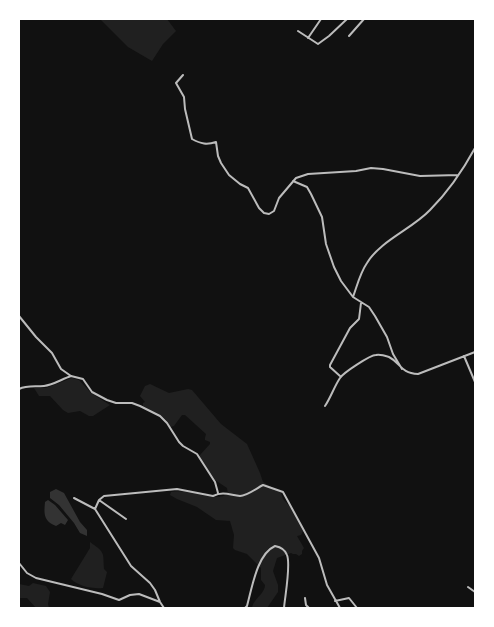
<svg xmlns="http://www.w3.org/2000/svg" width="494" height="627" viewBox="0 0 494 627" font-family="Raleway,sans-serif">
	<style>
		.green { fill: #202020 }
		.water { fill: #333 }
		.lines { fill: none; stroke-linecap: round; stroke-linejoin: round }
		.minor { stroke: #bcbcbc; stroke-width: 2 }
	</style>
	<rect width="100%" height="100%" fill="#111"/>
	<!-- green -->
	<path class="green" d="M 100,19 L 167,19 L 176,31 L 163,44 L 152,61 L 128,47 Z
		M 72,378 L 79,380 L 91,393 L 110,405 L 93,416 L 89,416 L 80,411 L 68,413 L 63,410 L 50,396 L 39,396 L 34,388 L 46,388 Z
		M 150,384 L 169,393 L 188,389 L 192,390 L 221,424 L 247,444 L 260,473 L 263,482 L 281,493 L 283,499 L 292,509 L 303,531 L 301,535 L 297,536 L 304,548 L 302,551 L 302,554 L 299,556 L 296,554 L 293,554 L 291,553 L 277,558 L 273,571 L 278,585 L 278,592 L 267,608 L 252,608 C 253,599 265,594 265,585 L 261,580 L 261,568 L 247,554 L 235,550 L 233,548 L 234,535 L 230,521 L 216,520 L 197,507 L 177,499 L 170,495 L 171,492 C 189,488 213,503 228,494 L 227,488 L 215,480 L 200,458 L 200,455 L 210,444 L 210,442 L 205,440 L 205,438 L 206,434 L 185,415 L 182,415 L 174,426 L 170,427 L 166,420 L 160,415 L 143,406 L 143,403 L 145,402 L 140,396 L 145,386 Z
		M 90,542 C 105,553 103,551 104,569 L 107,572 L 103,588 C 92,589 78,586 71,579 L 90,548 Z
		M 33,583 L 46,586 L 50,592 L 48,604 L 49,608 L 36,608 L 27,598 L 20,598 L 19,600 L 19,584 L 29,586 Z"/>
	<!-- water -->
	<path class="water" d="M 56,489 L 64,493 L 80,522 L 87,530 L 87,536 L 80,533 L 74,523 L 59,505 L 50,498 L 50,492 Z
		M 48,500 L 55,505 L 68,520 L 65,525 L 61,523 L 56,526 C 43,521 44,513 45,502 Z"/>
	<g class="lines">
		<!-- minor -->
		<path class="minor" d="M 298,31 L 318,44 L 329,36 L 347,19
			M 349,36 L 364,19
			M 308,38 L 321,19
			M 183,75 L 176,83 L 184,97 L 185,109 L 192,139 C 201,144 207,145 216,142 L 218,156 L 221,163 L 229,175 L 240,184 L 248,188 L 259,208 L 264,213 L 269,214 L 274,211 L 279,198 L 296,178 L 308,174 L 356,171 L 371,168 L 383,169 L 420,176 L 458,175
			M 293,181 L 307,187 L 311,194 L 322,217 L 326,244 L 334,267 L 341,281 L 353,297 L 369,307 L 375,316 L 387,337 L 393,354 L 402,369
			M 353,297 C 357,286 360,273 367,263 C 380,241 412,229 430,210 C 448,192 463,170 475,148
			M 19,316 L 36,337 L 52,353 L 61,369 L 71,376 L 83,379 L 92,392 L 107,400 L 116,403 L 132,403 L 140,406 L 160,416 L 167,423 L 179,442 L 183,446 L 197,454 L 215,482 L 218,493
			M 464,356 L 475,382
			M 340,376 L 330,367 L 330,365 L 350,328 L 359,319 L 361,303
			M 19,389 C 27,385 35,387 44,386 C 53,385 62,379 71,376
			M 325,406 C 331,397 334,387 340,378 C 343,373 370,355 376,355 C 379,354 386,356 389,357 C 401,363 400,373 418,374 L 475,352
			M 74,498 L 95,509 L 131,566 L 150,583 L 155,590 L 160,602 L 164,608
			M 99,500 L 126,519
			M 95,509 L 99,500 L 104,496 L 177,489 L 213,496 C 223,491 230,495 240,496 C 247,496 257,488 263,485 L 283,492 L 319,558 L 327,585 L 340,608
			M 19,563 L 27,573 L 36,578 L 102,594 L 119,600 L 130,595 L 139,594 L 160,602
			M 468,587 L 475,592
			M 305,598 L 306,605 L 309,608
			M 335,601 L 349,598 L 357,608
			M 245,608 L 247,606 C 252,588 257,554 275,546 C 280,547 285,549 287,555 C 291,565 285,596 284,608"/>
	</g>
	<!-- border -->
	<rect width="494" height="627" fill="none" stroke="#ffffff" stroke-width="40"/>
</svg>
